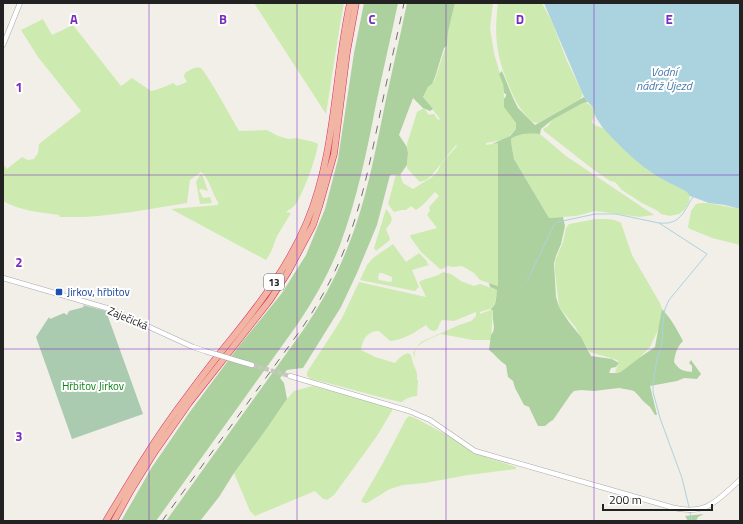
<svg xmlns="http://www.w3.org/2000/svg" width="743" height="524" viewBox="0 0 743 524" font-family="'Titillium Web',sans-serif">
	<style>
		.grass { fill: #cdebb0; fill-rule: evenodd }
		.forest { fill: #add19e }
		.cemetery { fill: #aacbaf }
		.water { fill: #aad3df }
		.lines { fill: none; stroke-linecap: round; stroke-linejoin: round }
		.stream { stroke: #aad3df; stroke-width: 1 }
		.tertiary-tunnel { stroke: #c8c6c1; stroke-width: 4.5; stroke-dasharray: 4.5 2; stroke-linecap: butt }
		.tertiary-casing { stroke: #a9a9a9; stroke-width: 5.5 }
		.trunk-casing { stroke: #dc2a67; stroke-width: 7 }
		.tertiary { stroke: #fff; stroke-width: 4.5 }
		.trunk { stroke: #f2b4a3; stroke-width: 6 }
		.rail { stroke: #707070; stroke-width: 1; stroke-dasharray: 8 8; stroke-linecap: butt }
		.tertiary-bridge-casing { stroke: #a9a9a9; stroke-width: 5.5; stroke-linecap: butt }
		.tertiary-bridge { stroke: #fff; stroke-width: 4.5 }
		.grid { fill: none; stroke: #7b2cbf; stroke-width: 1; stroke-opacity: 0.55 }
		.transit-dot { fill: #1a4fb4; stroke: #fff; stroke-width: 1.5 }
		.labels { text-anchor: middle; stroke-width: 4; stroke-linejoin: round; paint-order: stroke }
		.shield { fill: #fff; stroke: #646464; stroke-width: 1 }
		.shield-label { font-size: 10px; font-weight: bold; fill: #222 }
		.transit-label { font-size: 11px; fill: #164399; stroke: #fff; text-anchor: start }
		.street-label { font-size: 11px; fill: #222; stroke: #fff }
		.park-label { font-size: 11px; fill: #0c8416; stroke: #fff }
		.water-label { font-size: 12px; font-style: italic; fill: #4a7aab; stroke: #fff }
		.grid-label { font-size: 13px; text-anchor: middle; font-weight: bold; fill: #7b2cbf; stroke: #fff; stroke-width: 4; stroke-linejoin: round; paint-order: stroke }
	</style>
	<rect width="100%" height="100%" fill="#f2efe9"/>
	<!-- grass -->
	<path class="grass" d="M 254,3 L 344,3 L 339,31 L 326,114 Z
		M 455,3 L 493,3 L 490,28 L 494,53 L 503,84 L 504,96 L 504,106 L 515,121 L 517,126 L 516,129 L 507,138 L 503,140 L 486,143 L 486,145 L 498,143 L 498,286 L 480,280 L 474,273 L 462,266 L 453,267 L 448,266 L 442,269 L 440,269 L 421,252 L 411,238 L 410,236 L 411,235 L 437,228 L 427,215 L 430,211 L 429,207 L 439,196 L 435,192 C 429,198 424,205 416,210 L 411,206 L 406,210 L 401,210 L 394,212 L 388,204 L 396,174 L 400,174 L 403,183 L 413,189 L 432,177 L 438,171 L 441,164 L 457,146 L 456,145 L 432,175 L 426,180 L 420,182 L 417,179 L 407,168 L 408,153 L 407,144 L 417,112 L 424,108 L 429,115 L 432,114 L 434,114 L 438,120 L 440,119 L 423,97 L 428,87 L 432,84 L 435,79 L 445,49 L 447,46 L 448,32 Z
		M 498,3 L 542,3 L 552,22 L 567,61 L 582,92 L 582,96 L 580,99 L 538,123 C 531,123 528,117 524,113 C 517,105 513,95 509,86 C 496,56 494,35 498,3 Z
		M 43,19 L 52,35 L 73,25 L 121,86 L 132,78 L 151,91 C 158,90 166,86 173,83 L 177,86 L 187,82 L 184,77 L 185,73 C 190,70 196,65 202,69 C 216,89 227,110 239,131 L 267,130 L 278,136 L 288,139 L 296,138 L 314,142 L 318,144 C 316,159 304,191 296,204 C 293,207 289,210 286,212 L 291,213 L 277,236 L 271,252 L 266,260 L 171,209 L 218,205 L 218,202 C 213,195 208,176 201,172 L 190,180 L 187,203 L 132,212 L 98,216 L 84,217 L 60,217 L 59,215 C 40,212 20,211 3,201 L 3,164 L 7,169 L 22,157 L 28,160 L 34,159 L 38,153 L 39,144 L 81,111 L 38,57 L 21,30 Z
		M 583,103 L 587,103 L 593,107 L 595,113 L 592,122 L 594,125 L 605,129 L 631,156 L 653,173 L 689,193 L 690,196 L 689,202 L 685,209 L 679,214 L 670,216 L 661,214 L 658,211 L 642,203 L 622,190 L 615,182 L 610,181 L 594,170 L 544,131 L 543,129 L 548,126 L 552,120 Z
		M 527,133 L 540,134 L 566,156 L 654,215 L 639,217 L 595,211 L 576,216 L 549,218 L 514,159 L 512,148 L 511,139 L 517,136 Z
		M 202,174 L 208,191 L 201,189 L 199,190 L 203,198 L 210,197 L 212,203 L 200,204 L 196,182 L 200,175 Z
		M 702,203 L 708,203 L 740,209 L 740,245 L 712,238 L 690,229 L 688,227 L 691,211 L 696,204 Z
		M 386,209 L 387,210 C 394,219 393,221 386,229 L 390,239 L 389,241 L 376,251 L 374,248 Z
		M 596,219 C 604,219 615,218 621,223 L 632,255 L 660,303 L 662,309 L 659,328 L 650,347 L 639,358 L 622,371 L 618,373 L 615,372 L 619,363 L 617,360 L 590,352 L 581,338 L 576,328 L 559,307 L 555,271 L 555,261 L 563,242 L 566,228 L 569,224 Z
		M 393,244 L 406,262 L 419,253 L 427,261 L 427,263 L 429,265 L 412,270 L 419,287 L 415,291 L 360,280 L 367,265 L 373,258 ZM 379,273 L 382,273 L 392,277 L 392,281 L 390,282 L 379,280 L 378,278 Z
		M 443,272 L 451,274 L 461,281 L 474,286 L 480,284 L 497,290 L 496,299 L 493,308 L 480,312 L 480,314 L 493,309 L 491,340 L 473,340 L 441,334 C 434,337 417,343 415,351 C 414,352 415,356 415,358 L 413,353 L 416,348 L 421,342 L 459,325 L 471,321 L 476,316 L 476,312 L 454,321 L 442,320 L 440,323 L 437,330 L 434,331 L 430,330 L 426,325 C 415,332 404,340 390,341 L 379,331 C 368,330 362,340 361,350 L 375,357 L 395,363 C 399,358 402,355 408,353 L 411,355 L 413,363 L 417,373 L 417,379 L 418,381 L 417,396 L 411,397 L 406,399 L 402,402 L 400,402 C 370,395 341,386 311,379 L 307,376 L 307,372 L 332,334 L 342,318 L 359,282 L 426,297 L 419,282 C 426,277 436,278 443,272 Z
		M 312,386 L 335,392 L 393,409 L 377,436 L 334,495 L 327,500 L 323,499 L 315,491 L 255,516 L 250,511 L 234,473 L 265,431 L 287,399 L 294,391 Z
		M 409,416 L 415,418 L 432,427 L 452,438 L 468,449 L 488,458 L 516,467 L 516,469 L 468,475 L 425,483 L 403,485 L 390,489 L 367,503 L 364,503 L 361,501 L 383,463 L 406,419 Z"/>
	<!-- forest -->
	<path class="forest" d="M 364,3 L 398,3 C 391,37 383,70 376,104 C 367,151 357,199 340,245 C 329,273 314,300 297,325 L 156,521 L 121,521 L 152,467 L 189,413 L 239,346 L 282,293 L 306,255 L 325,209 L 338,159 L 354,53 Z
		M 407,3 L 455,3 L 448,32 L 447,46 L 444,48 L 435,77 L 432,84 L 428,87 L 423,97 L 433,109 L 430,111 L 423,108 L 413,98 L 399,135 L 407,147 L 408,153 L 407,165 L 400,175 L 399,174 L 390,175 L 377,225 L 357,273 L 341,307 L 303,368 L 287,370 L 280,378 L 284,383 L 287,399 L 265,431 L 234,473 L 219,497 L 200,521 L 166,521 L 304,329 C 321,304 336,277 347,249 C 366,203 375,153 385,104 C 392,71 400,37 407,3 Z
		M 502,71 L 513,98 L 518,108 L 535,125 L 584,97 L 588,102 L 583,103 L 552,120 L 541,129 L 540,134 C 530,133 520,133 511,139 L 512,148 L 514,159 L 549,218 L 563,217 L 565,226 L 561,244 L 556,256 L 554,263 L 556,297 L 559,307 L 569,322 L 581,337 L 591,356 L 612,359 L 619,363 L 616,367 L 611,368 L 609,373 L 618,373 L 622,371 L 639,358 L 655,347 L 662,309 C 672,320 676,328 683,341 C 677,347 675,354 674,362 C 679,370 683,371 692,372 L 692,366 L 689,363 L 691,360 L 701,374 L 697,379 L 684,378 L 677,381 L 650,386 L 657,415 L 655,415 L 650,407 L 643,401 L 638,395 L 634,391 L 630,390 L 619,388 L 594,391 L 581,390 L 574,391 L 571,394 L 553,420 L 551,421 L 545,426 L 538,426 L 529,407 L 524,405 L 515,388 L 513,381 L 508,377 L 506,365 C 499,361 495,354 489,350 L 491,335 L 493,332 L 494,328 L 493,319 L 493,310 L 491,310 L 491,309 C 497,305 496,296 497,290 L 490,287 L 489,283 L 498,286 L 498,143 L 492,144 L 510,136 L 516,129 L 516,123 L 504,107 L 504,99 L 506,96 L 506,94 L 504,93 L 503,84 L 499,74 Z
		M 704,514 L 698,517 L 696,521 L 688,521 L 685,516 Z"/>
	<!-- cemetery -->
	<path class="cemetery" d="M 83,305 L 106,311 L 143,414 L 72,439 L 36,337 L 49,317 L 50,319 L 64,313 L 67,315 L 69,311 L 84,307 Z"/>
	<!-- water -->
	<path class="water" d="M 544,3 L 740,3 L 740,209 L 725,205 L 709,203 L 690,196 L 687,192 C 675,185 662,180 651,172 C 633,160 618,144 603,128 C 601,125 596,118 595,115 C 594,111 594,109 592,106 C 589,103 587,101 584,97 Z"/>
	<g class="lines">
		<!-- stream -->
		<path class="stream" d="M 527,281 L 554,225 L 558,222 L 595,214 L 616,214 L 659,223
			M 689,507 L 682,478 L 660,418 L 653,392 L 653,383 L 657,359 L 660,351 L 662,342 L 663,321 L 665,309 L 669,300 L 707,254 L 659,223 C 681,225 683,212 693,197
			M 690,512 L 692,521"/>
		<!-- tertiary-tunnel -->
		<path class="tertiary-tunnel" d="M 252,365 L 290,376"/>
		<!-- tertiary casing -->
		<g class="tertiary-casing">
			<path id="tertiary" d="M 3,45 L 20,3
				M 3,278 L 110,309 L 193,347 L 205,351
				M 235,360 L 252,365
				M 290,376 L 409,411 L 430,420 L 475,451 L 674,508 C 708,515 716,501 740,480"/>
		</g>
		<!-- trunk casing -->
		<g class="trunk-casing">
			<path id="trunk" d="M 106,521 C 131,479 156,437 185,399 C 202,376 219,354 237,332 C 264,298 290,263 307,222 C 336,153 334,76 350,3
				M 114,521 L 130,492 L 154,453 L 189,403 L 270,300 L 288,272 L 313,225 L 319,207 L 334,154 L 347,52 L 356,3"/>
		</g>
		<!-- tertiary -->
		<use href="#tertiary" class="tertiary"/>
		<!-- trunk -->
		<use href="#trunk" class="trunk"/>
		<!-- rail -->
		<path class="rail" d="M 162,521 L 302,328 C 319,303 334,276 345,248 C 363,201 372,152 382,104 C 389,70 397,37 404,3"/>
		<!-- tertiary-bridge casing -->
		<g class="tertiary-bridge-casing">
			<path id="tertiary-bridge" d="M 205,351 L 235,360"/>
		</g>
		<!-- tertiary-bridge -->
		<use href="#tertiary-bridge" class="tertiary-bridge"/>
	</g>
	<!-- grid -->
	<path class="grid" d="M 149,3 L 149,521M 297,3 L 297,521M 446,3 L 446,521M 594,3 L 594,521M 3,175 L 740,175M 3,349 L 740,349"/>
	<!-- markers -->
	<rect class="transit-dot" x="55" y="288" width="8" height="8" rx="2"/>
	<g class="labels">
		<!-- shield labels -->
		<rect class="shield" x="264" y="274" width="20" height="16" rx="3"/>
		<g class="shield-label">
			<text x="274" y="286">13</text>
		</g>
		<!-- transit labels -->
		<g class="transit-label">
			<text x="67" y="296">Jirkov, hřbitov</text>
		</g>
		<!-- street labels -->
		<g class="street-label">
			<text transform="translate(128 318) rotate(23)" y="4">Zaječická</text>
		</g>
		<!-- park labels -->
		<g class="park-label">
			<text x="93" y="390">Hřbitov Jirkov</text>
		</g>
		<!-- water labels -->
		<g class="water-label">
			<text x="664" y="76">Vodní<tspan x="664" dy="14">nádrž Újezd</tspan></text>
		</g>
	</g>
	<g class="grid-label">
		<text x="74" y="24">A</text>
		<text x="223" y="24">B</text>
		<text x="372" y="24">C</text>
		<text x="520" y="24">D</text>
		<text x="669" y="24">E</text>
		<text x="19" y="92">1</text>
		<text x="19" y="267">2</text>
		<text x="19" y="441">3</text>
	</g>
	<!-- border -->
	<rect width="743" height="524" fill="none" stroke="#222222" stroke-width="8"/>
	<!-- scale -->
	<path d="M603 504v6h109v-6" fill="none" stroke="#222222" stroke-width="2"/>
	<text x="609" y="504" font-size="12" fill="#222222" stroke="#ffffff" stroke-width="3" paint-order="stroke">200 m</text>
</svg>
